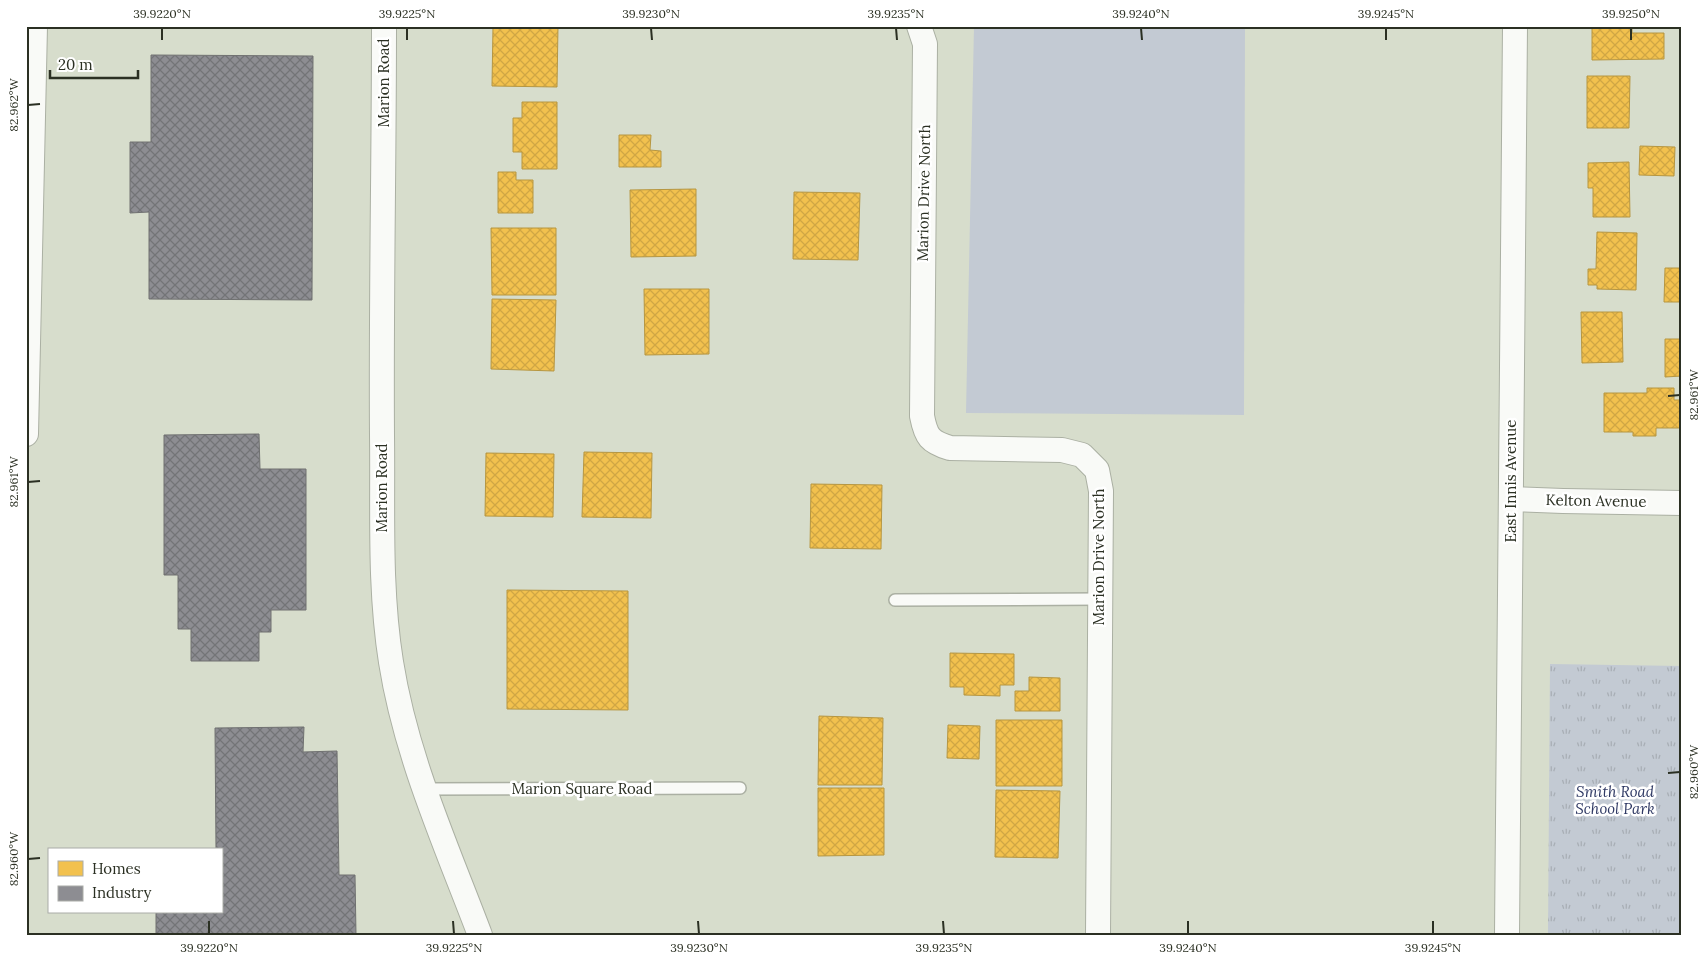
<svg xmlns="http://www.w3.org/2000/svg" width="1708" height="961" viewBox="0 0 1708 961" font-family="Lora,serif">
	<style>
		.grass { fill: #c3cad3 }
		.park { fill: url(#park-tufts) }
		.homes { fill: url(#homes-cross-hatch); stroke: #b69641 }
		.industry { fill: url(#industry-cross-hatch); stroke: #707171 }
		.lines { fill: none; stroke-linecap: round; stroke-linejoin: round }
		.lane-casing { stroke: #abb0a3; stroke-width: 14 }
		.street-casing { stroke: #abb0a3; stroke-width: 26 }
		.lane { stroke: #f9faf7; stroke-width: 11 }
		.street { stroke: #f9faf7; stroke-width: 24 }
		.ticks { fill: none; stroke: #2b3023; stroke-width: 2 }
		.labels { text-anchor: middle; stroke-width: 5; stroke-linejoin: round; paint-order: stroke }
		.street-label { font-size: 15px; fill: #2b3023; stroke: #fff }
		.park-label { font-size: 15px; font-style: italic; fill: #2f3964; stroke: #fff }
		.neatline { fill: none; stroke: #2b3023; stroke-width: 2 }
		.ticks-label { font-size: 12px; text-anchor: middle; fill: #2b3023 }
	</style>
	<defs>
		<pattern id="park-tufts" width="24" height="20" patternUnits="userSpaceOnUse" patternTransform="scale(1.25)"><rect width="24" height="20" fill="#c3cad3"/><path d="M3 7l-1-3M5 7V3M7 7l1-3M15 17l-1-3M17 17v-4M19 17l1-3" fill="none" stroke="#a8aeb5"/></pattern>
		<pattern id="homes-cross-hatch" width="8" height="8" patternUnits="userSpaceOnUse" patternTransform="scale(1.25)"><rect width="8" height="8" fill="#f2c14e"/><path d="M0 0l8 8M0 8l8-8" fill="none" stroke="#d0a644"/></pattern>
		<pattern id="industry-cross-hatch" width="8" height="8" patternUnits="userSpaceOnUse" patternTransform="scale(1.25)"><rect width="8" height="8" fill="#8d8d92"/><path d="M0 0l8 8M0 8l8-8" fill="none" stroke="#737477"/></pattern>
	</defs>
	<rect width="100%" height="100%" fill="#d7ddcc"/>
	<!-- grass -->
	<path class="grass" d="M 974,26 L 1245,26 L 1244,415 L 966,413 Z"/>
	<!-- park -->
	<path class="park" d="M 1550,664 L 1682,666 L 1682,935 L 1548,935 Z"/>
	<!-- homes -->
	<path class="homes" d="M 493,26 L 558,26 L 557,87 L 492,86 Z
		M 1592,26 L 1632,26 L 1632,33 L 1664,33 L 1664,59 L 1592,60 Z
		M 1587,76 L 1630,76 L 1629,128 L 1587,128 Z
		M 522,102 L 557,102 L 557,169 L 522,169 L 522,152 L 513,152 L 513,118 L 522,118 Z
		M 619,135 L 651,135 L 650,150 L 661,151 L 661,167 L 619,167 Z
		M 1640,146 L 1675,147 L 1674,176 L 1639,175 Z
		M 1629,162 L 1630,217 L 1593,217 L 1593,188 L 1588,188 L 1588,163 Z
		M 498,172 L 516,172 L 516,180 L 533,180 L 533,213 L 498,213 Z
		M 696,189 L 696,256 L 631,257 L 630,190 Z
		M 794,192 L 860,193 L 858,260 L 793,259 Z
		M 491,228 L 556,228 L 556,295 L 492,295 Z
		M 1597,232 L 1637,233 L 1636,290 L 1597,289 L 1597,285 L 1588,285 L 1588,269 L 1596,269 Z
		M 1665,268 L 1682,268 L 1682,302 L 1664,302 Z
		M 644,289 L 709,289 L 709,354 L 645,355 Z
		M 492,299 L 556,300 L 554,371 L 491,369 Z
		M 1581,312 L 1622,312 L 1623,362 L 1582,363 Z
		M 1665,339 L 1682,339 L 1682,376 L 1665,377 Z
		M 1647,388 L 1674,388 L 1674,400 L 1682,400 L 1682,428 L 1656,428 L 1656,436 L 1633,436 L 1633,432 L 1604,432 L 1604,393 L 1647,393 Z
		M 584,452 L 652,453 L 651,518 L 582,517 Z
		M 486,453 L 554,454 L 553,517 L 485,516 Z
		M 811,484 L 882,485 L 881,549 L 810,548 Z
		M 507,590 L 628,591 L 628,710 L 507,709 Z
		M 950,653 L 1014,654 L 1014,685 L 1000,685 L 1000,696 L 964,695 L 964,687 L 950,687 Z
		M 1029,677 L 1060,678 L 1060,711 L 1015,711 L 1015,691 L 1029,691 Z
		M 819,716 L 883,718 L 882,785 L 818,785 Z
		M 996,720 L 1062,720 L 1062,786 L 996,786 Z
		M 948,725 L 980,726 L 979,759 L 947,758 Z
		M 818,788 L 884,788 L 884,855 L 818,856 Z
		M 996,790 L 1060,791 L 1058,858 L 995,857 Z"/>
	<!-- industry -->
	<path class="industry" d="M 151,55 L 313,56 L 312,300 L 149,299 L 149,212 L 130,213 L 130,142 L 151,142 Z
		M 259,434 L 260,469 L 306,469 L 306,610 L 271,610 L 271,632 L 259,632 L 259,661 L 191,661 L 191,629 L 178,629 L 178,575 L 164,575 L 164,435 Z
		M 304,727 L 303,752 L 337,751 L 339,875 L 355,875 L 356,935 L 156,935 L 156,912 L 221,912 L 221,850 L 216,850 L 215,728 Z"/>
	<g class="lines">
		<!-- lane casing -->
		<g class="lane-casing">
			<path id="lane" d="M 895,600 L 1100,599
				M 424,789 L 740,788"/>
		</g>
		<!-- street casing -->
		<g class="street-casing">
			<path id="street" d="M 384,26 C 384,162 381,299 382,435 C 383,510 379,587 391,662 C 406,757 446,845 480,935
				M 919,26 L 925,44 L 922,416 C 926,437 930,442 950,448 L 1062,450 L 1082,455 L 1097,470 L 1101,491 L 1098,935
				M 26,434 L 35,26
				M 1511,499 L 1563,501 L 1682,503
				M 1507,935 L 1515,26"/>
		</g>
		<!-- lane -->
		<use href="#lane" class="lane"/>
		<!-- street -->
		<use href="#street" class="street"/>
	</g>
	<!-- ticks -->
	<path class="ticks" d="M 162,28 L 162,40M 407,28 L 407,40M 651,28 L 652,40M 896,28 L 897,40M 1141,28 L 1142,40M 1386,28 L 1386,40M 1631,28 L 1631,40M 28,105 L 40,104M 1668,396 L 1680,395M 28,482 L 40,481M 1668,773 L 1680,772M 28,859 L 40,858M 209,921 L 209,934M 453,921 L 454,934M 698,921 L 699,934M 943,921 L 944,934M 1188,921 L 1188,934M 1433,921 L 1433,934"/>
	<g class="labels">
		<!-- street labels -->
		<g class="street-label">
			<text transform="translate(384 83) rotate(-90)" y="5">Marion Road</text>
			<text transform="translate(924 193) rotate(-89)" y="5">Marion Drive North</text>
			<text transform="translate(1511 481) rotate(-90)" y="5">East Innis Avenue</text>
			<text transform="translate(382 488) rotate(-90)" y="5">Marion Road</text>
			<text transform="translate(1596 501) rotate(1)" y="5">Kelton Avenue</text>
			<text transform="translate(1099 557) rotate(-90)" y="5">Marion Drive North</text>
			<text x="582" y="794">Marion Square Road</text>
		</g>
		<!-- park labels -->
		<g class="park-label">
			<text x="1615" y="797">Smith Road<tspan x="1615" dy="17">School Park</tspan></text>
		</g>
	</g>
	<!-- border -->
	<rect width="1708" height="961" fill="none" stroke="#ffffff" stroke-width="55"/>
	<!-- legend -->
	<rect x="48" y="848" width="175" height="65" fill="#ffffff" stroke="#aaaca7"/>
	<rect x="58" y="861" width="25" height="15" fill="#f2c14e" stroke="#aaaca7"/>
	<text x="92" y="874" font-size="15" fill="#2b3023">Homes</text>
	<rect x="58" y="886" width="25" height="15" fill="#8d8d92" stroke="#aaaca7"/>
	<text x="92" y="898" font-size="15" fill="#2b3023">Industry</text>
	<!-- scale -->
	<path d="M50 70v8h88v-8" fill="none" stroke="#2b3023" stroke-width="2.5"/>
	<text x="58" y="70" font-size="15" fill="#2b3023" stroke="#ffffff" stroke-width="4" paint-order="stroke">20 m</text>
	<rect x="28" y="28" width="1652" height="906" class="neatline"/>
	<g class="ticks-label">
		<text x="162" y="18">39.9220°N</text>
		<text x="407" y="18">39.9225°N</text>
		<text x="651" y="18">39.9230°N</text>
		<text x="896" y="18">39.9235°N</text>
		<text x="1141" y="18">39.9240°N</text>
		<text x="1386" y="18">39.9245°N</text>
		<text x="1631" y="18">39.9250°N</text>
		<text transform="translate(14 105) rotate(-90)" y="4">82.962°W</text>
		<text transform="translate(1694 395) rotate(-90)" y="4">82.961°W</text>
		<text transform="translate(14 482) rotate(-90)" y="4">82.961°W</text>
		<text transform="translate(1694 772) rotate(-90)" y="4">82.960°W</text>
		<text transform="translate(14 859) rotate(-90)" y="4">82.960°W</text>
		<text x="209" y="952">39.9220°N</text>
		<text x="454" y="952">39.9225°N</text>
		<text x="699" y="952">39.9230°N</text>
		<text x="944" y="952">39.9235°N</text>
		<text x="1188" y="952">39.9240°N</text>
		<text x="1433" y="952">39.9245°N</text>
	</g>
</svg>
